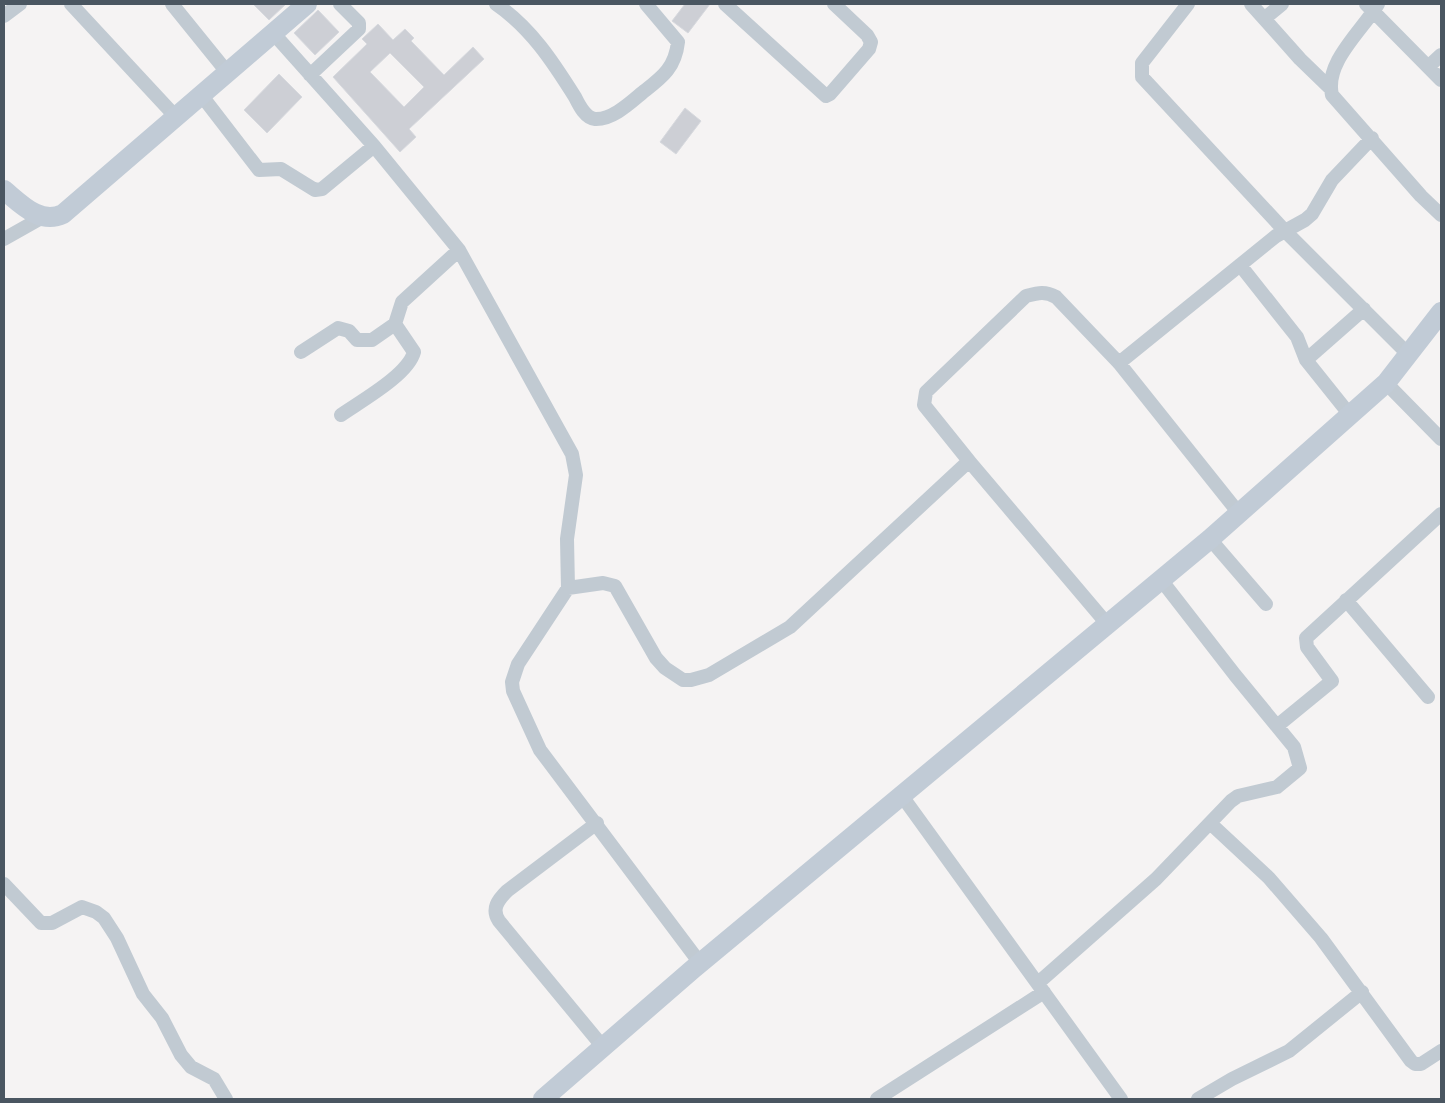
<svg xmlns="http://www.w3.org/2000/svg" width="1445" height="1103" viewBox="0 0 1445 1103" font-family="Ubuntu,sans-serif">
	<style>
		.building { fill: #cdcfd5; stroke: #d7d9de; fill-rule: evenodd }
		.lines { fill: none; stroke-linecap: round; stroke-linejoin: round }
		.street { stroke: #c1cad2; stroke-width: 14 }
		.secondary { stroke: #c1cbd6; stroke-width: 20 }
	</style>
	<rect width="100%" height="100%" fill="#f5f3f3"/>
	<!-- building -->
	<path class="building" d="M 253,4 L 286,4 L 269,20 Z
		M 685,4 L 710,4 L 688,33 L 672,21 Z
		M 318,10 L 339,32 L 315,55 L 294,33 Z
		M 378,24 L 393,40 L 405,29 L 414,38 L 411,41 L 444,75 L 473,47 L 484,59 L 409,129 L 416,137 L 400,152 L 333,77 L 367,44 L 362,39 ZM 390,53 L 424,87 L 404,107 L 370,72 Z
		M 279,74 L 302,97 L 267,133 L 244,110 Z
		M 685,108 L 701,121 L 676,154 L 660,142 Z"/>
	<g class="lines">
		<!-- street -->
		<path class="street" d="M 71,4 L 175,116
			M 172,4 L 227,72
			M 496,4 C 531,28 553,62 575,97 C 579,105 585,118 595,119 C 612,120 630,103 642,93 C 661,78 675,69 678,42 L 646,4
			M 725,4 L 826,96 L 830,94 L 869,49 L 871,42 L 867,35 L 834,4
			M 1188,4 L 1142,63 L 1142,77 L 1285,231 L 1408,354
			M 1251,4 L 1300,59 L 1331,89
			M 1366,4 L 1441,80
			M 1378,4 C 1363,30 1324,62 1332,95 L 1421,196 L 1441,215
			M 4,16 L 20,4
			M 1265,18 L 1282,4
			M 274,34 L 374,146 L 459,250 L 572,454 L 576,475 L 567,539 L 568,588 L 518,664 L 512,682 L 513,691 L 540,750 L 700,963
			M 1428,67 L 1441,55
			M 310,75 L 359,29 L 359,23 L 340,4
			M 202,96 L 259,170 L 281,169 L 315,190 L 322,189 L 374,146
			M 4,239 L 43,217
			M 1240,265 L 1297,337 L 1306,360 L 1350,415
			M 301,352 L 338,328 L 349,331 L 357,340 L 372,340 L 395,324 L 402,302 L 459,250
			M 1306,360 L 1364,309
			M 1119,363 L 1276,236 L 1305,220 L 1312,214 L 1332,180 L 1372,138
			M 1386,383 L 1441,439
			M 341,415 C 361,401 408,375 414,352 L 395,324
			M 969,461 L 1108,625
			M 1210,539 L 1266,604
			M 568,588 L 603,583 L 615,586 L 656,658 L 665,668 L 683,680 L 691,680 L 709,675 L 790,627 L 969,461 L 924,405 L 926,392 L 1026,296 C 1038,293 1045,291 1056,297 L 1119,363 L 1238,512
			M 1346,600 L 1428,697
			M 1277,726 L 1332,681 L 1307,647 L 1306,638 L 1441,514
			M 902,796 L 1121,1099
			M 597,823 L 507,891 C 498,900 491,909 499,921 L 603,1047
			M 1210,823 L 1269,878 L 1321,938 L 1411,1061 L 1415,1064 L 1421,1064 L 1441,1051
			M 4,884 L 41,923 L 52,923 L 82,907 L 96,912 L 104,918 L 117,938 L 143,994 L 162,1018 L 181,1055 L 191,1067 L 214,1079 L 226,1099
			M 1038,983 L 1156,879 L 1231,801 L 1238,796 L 1277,787 L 1300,768 L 1294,747 L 1235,675 L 1162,581
			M 877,1099 L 1044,992
			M 1198,1099 L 1232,1079 L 1289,1051 L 1362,992"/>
		<!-- secondary -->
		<path class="secondary" d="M 4,190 C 21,204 40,225 63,214 L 307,4
			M 543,1099 L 693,969 L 1210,539 L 1386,383 L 1441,312"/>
	</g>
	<!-- border -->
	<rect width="1445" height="1103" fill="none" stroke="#4a5661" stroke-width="10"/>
</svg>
